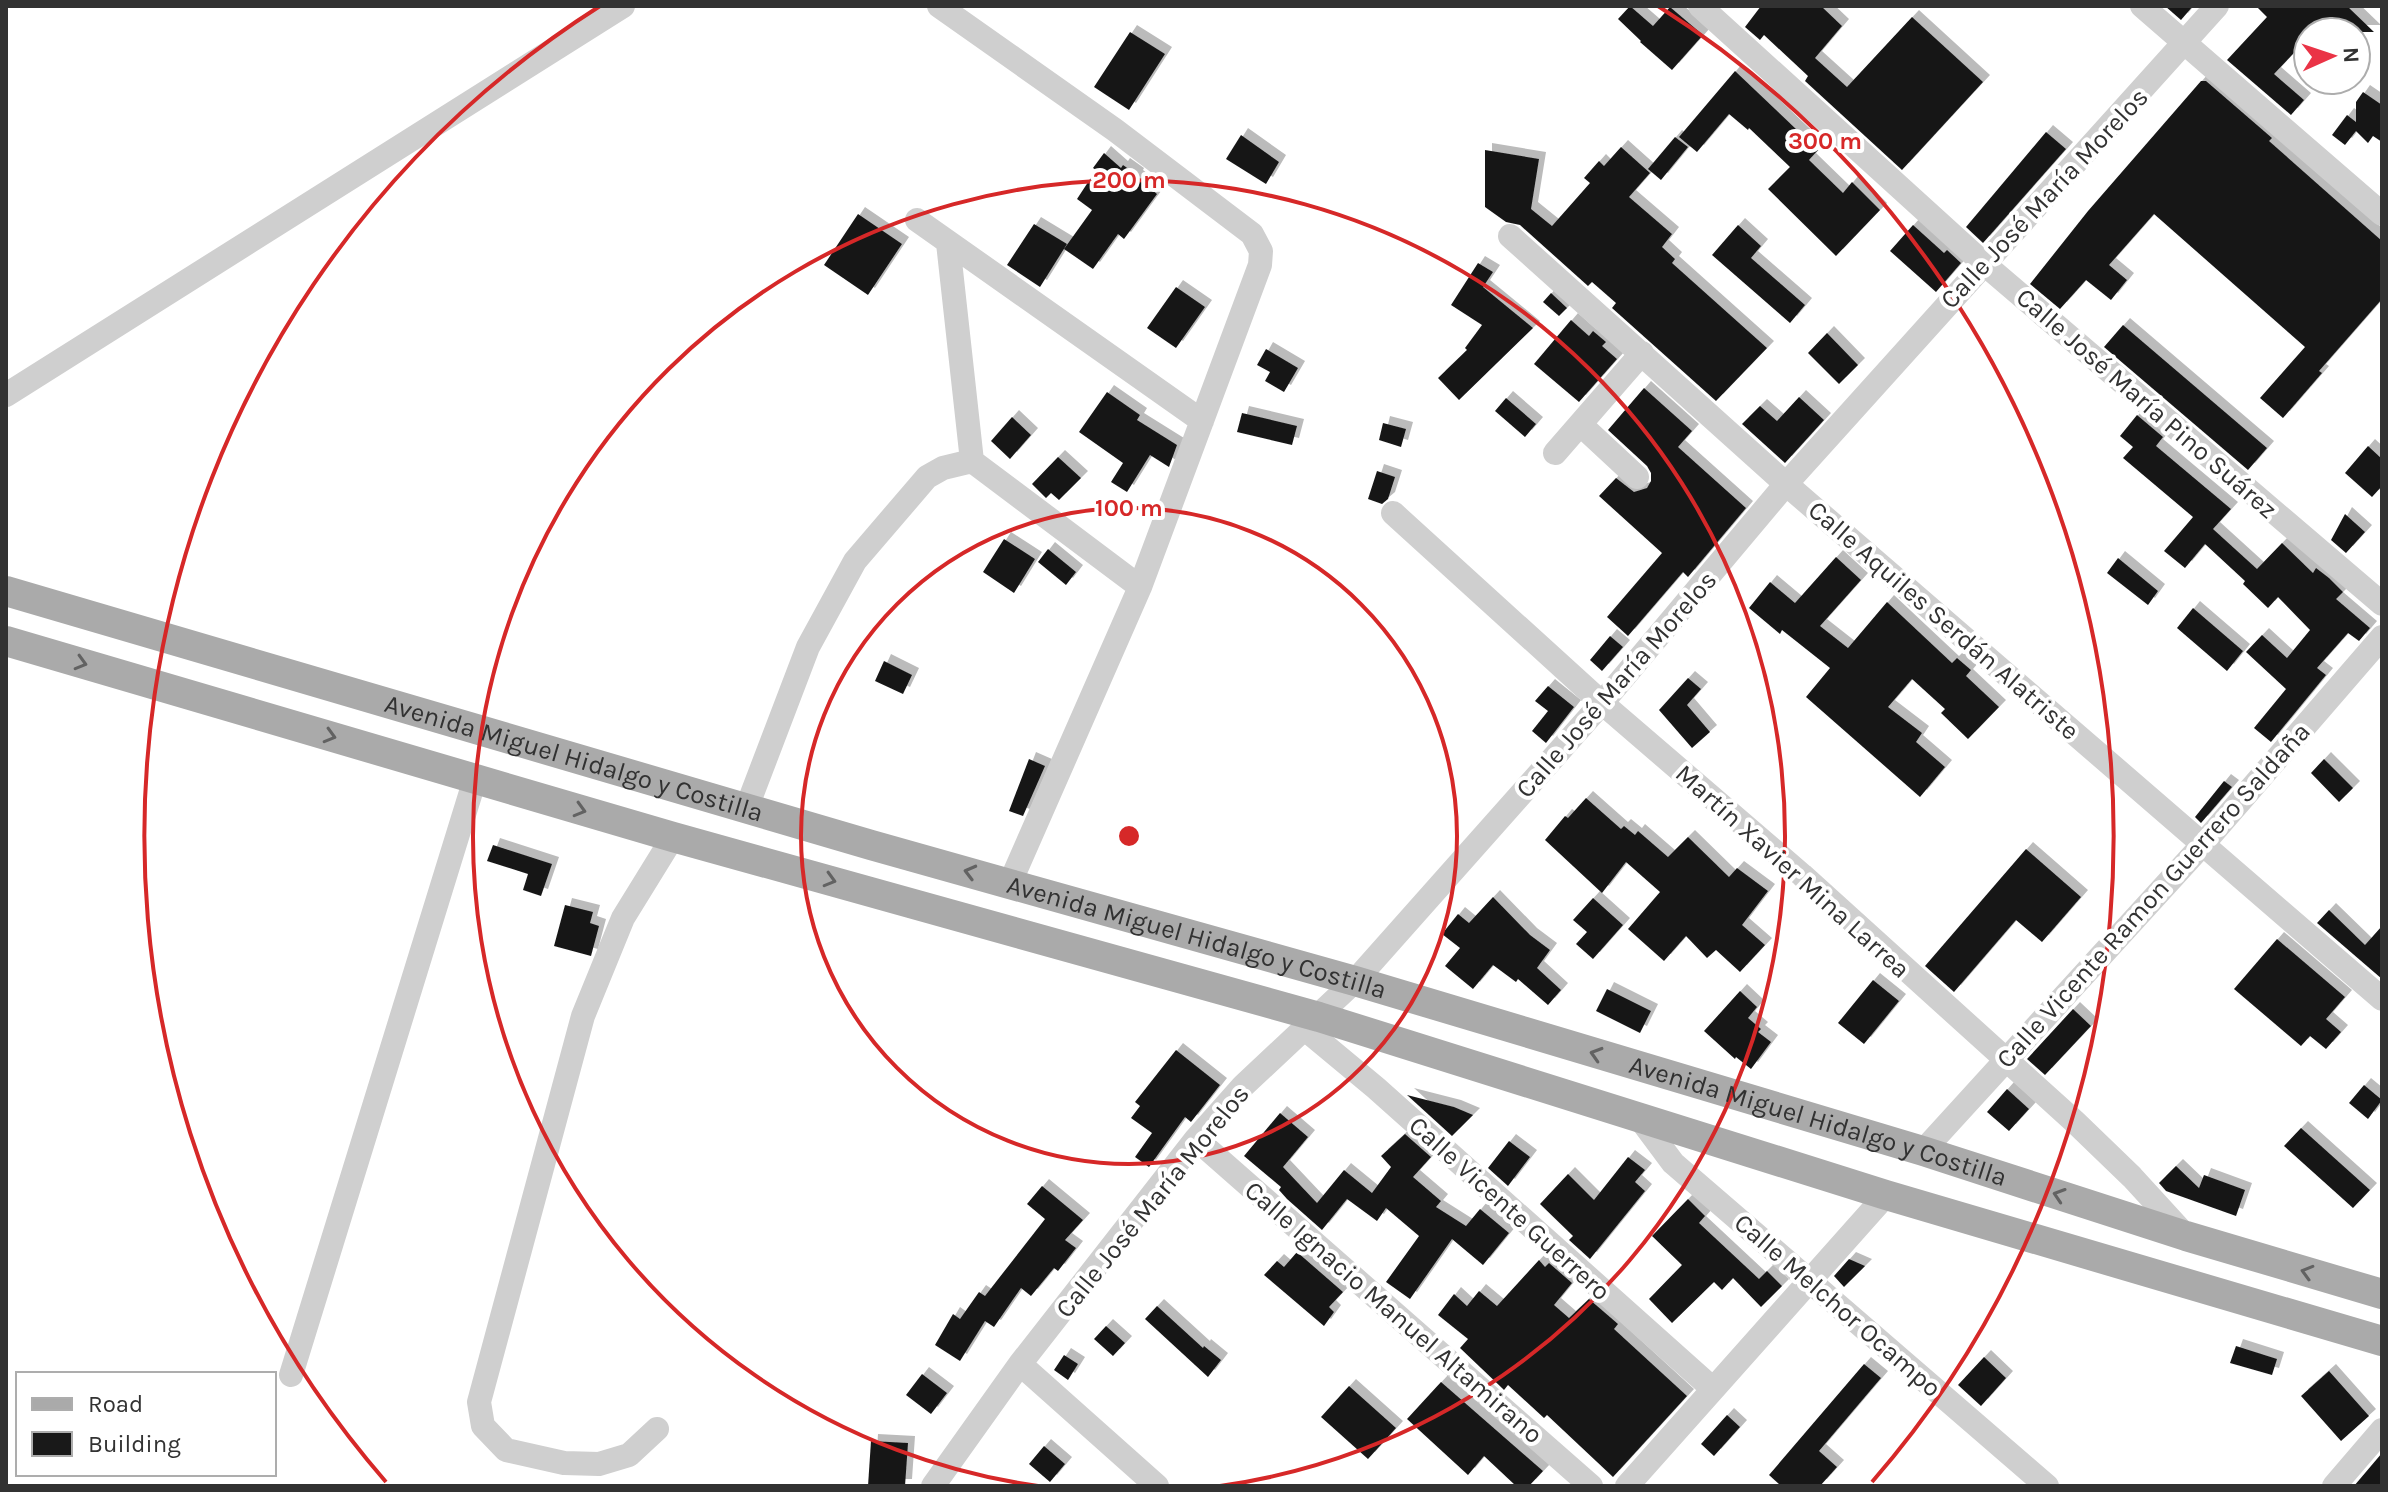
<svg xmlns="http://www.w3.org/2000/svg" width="2388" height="1492" viewBox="0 0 2388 1492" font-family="Karla,sans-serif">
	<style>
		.building { fill: #191919; filter: url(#shadow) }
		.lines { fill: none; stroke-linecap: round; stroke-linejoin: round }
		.minor { stroke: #cfcfcf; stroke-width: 24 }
		.major { stroke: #aaa; stroke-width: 30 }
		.oneway { stroke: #626262 }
		.ring { fill: none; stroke: #d62828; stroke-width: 4 }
		.labels { text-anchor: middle; stroke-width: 8; stroke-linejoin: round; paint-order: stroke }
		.street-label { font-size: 26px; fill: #323232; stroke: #fff }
		.centre { fill: #d62828; stroke: #fff; stroke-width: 4 }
		.ring-label { font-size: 24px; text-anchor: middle; font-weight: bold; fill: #d62828; stroke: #fff; stroke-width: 8; stroke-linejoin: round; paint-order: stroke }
	</style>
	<defs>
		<filter id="shadow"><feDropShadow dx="7" dy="-7" stdDeviation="0" flood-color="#0004"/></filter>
	</defs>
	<rect width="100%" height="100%" fill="#fff"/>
	<!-- building -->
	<path class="building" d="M 1630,6 L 1653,26 L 1670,7 L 1703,35 L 1672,70 L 1640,42 L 1641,41 L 1618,19 Z
		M 1761,6 L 1821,6 L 1842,26 L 1815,58 L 1847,87 L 1912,17 L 1983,82 L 1902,170 L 1805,81 L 1808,76 L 1764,35 L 1760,40 L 1745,27 Z
		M 2165,6 L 2193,6 L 2181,20 Z
		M 2256,6 L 2347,6 L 2374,32 L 2308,32 L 2308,38 L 2274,74 L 2304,100 L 2291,115 L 2227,60 L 2267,17 Z
		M 1130,32 L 1165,54 L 1129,110 L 1094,87 Z
		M 1735,71 L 1818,150 L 1809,160 L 1843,193 L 1852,182 L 1880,210 L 1836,256 L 1768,189 L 1790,167 L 1749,128 L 1748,130 L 1729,114 L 1697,152 L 1679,137 Z
		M 2201,81 L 2206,81 L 2272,138 L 2269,141 L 2382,241 L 2382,299 L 2319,371 L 2322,373 L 2283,418 L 2260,398 L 2305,347 L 2154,214 L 2109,265 L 2127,280 L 2111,300 L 2086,280 L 2060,309 L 2030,284 L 2088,211 Z
		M 2363,92 L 2382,105 L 2382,142 L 2373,136 L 2368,143 L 2356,131 L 2345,145 L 2332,135 L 2347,115 L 2356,122 L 2356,102 Z
		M 2046,132 L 2066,149 L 1983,243 L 1966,227 Z
		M 1241,135 L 1279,162 L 1266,184 L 1226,159 Z
		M 1675,137 L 1688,147 L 1661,180 L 1648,169 Z
		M 1621,147 L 1650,173 L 1629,197 L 1672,234 L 1662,247 L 1675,259 L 1672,263 L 1767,348 L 1716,401 L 1612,308 L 1616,303 L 1592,282 L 1588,286 L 1520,225 L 1506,222 L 1485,207 L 1485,150 L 1539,159 L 1531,209 L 1552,226 L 1590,183 L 1584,178 L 1599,161 L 1604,166 Z
		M 1104,153 L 1121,168 L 1123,165 L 1137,175 L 1136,177 L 1157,194 L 1124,239 L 1118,234 L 1093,269 L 1064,249 L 1092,210 L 1077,199 L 1096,170 L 1093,168 Z
		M 858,214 L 902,244 L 868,295 L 824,265 Z
		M 1034,224 L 1067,244 L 1040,287 L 1007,265 Z
		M 1738,225 L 1761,246 L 1751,258 L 1805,305 L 1790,323 L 1712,255 Z
		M 1913,225 L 1944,253 L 1947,250 L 1961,263 L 1936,292 L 1890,251 Z
		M 1478,263 L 1493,272 L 1483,287 L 1533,328 L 1459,400 L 1438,378 L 1467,350 L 1465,348 L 1482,325 L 1451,305 Z
		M 1176,287 L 1205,307 L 1176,348 L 1147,328 Z
		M 1551,293 L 1567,308 L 1559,316 L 1543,302 Z
		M 1571,320 L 1589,336 L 1593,331 L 1606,342 L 1602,346 L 1617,359 L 1579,402 L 1534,364 Z
		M 2123,325 L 2267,448 L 2248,470 L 2104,347 Z
		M 1827,333 L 1858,365 L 1839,384 L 1808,353 Z
		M 1266,349 L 1298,368 L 1284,392 L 1265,381 L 1270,372 L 1257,365 Z
		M 1644,388 L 1692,431 L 1678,447 L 1746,508 L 1688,577 L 1683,572 L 1628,636 L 1607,617 L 1662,553 L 1599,496 L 1616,478 L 1634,492 L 1647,488 L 1651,481 L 1651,473 L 1647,466 L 1608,430 Z
		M 1107,392 L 1140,415 L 1137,420 L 1177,445 L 1169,467 L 1150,455 L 1127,492 L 1111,482 L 1123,463 L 1079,432 Z
		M 1799,397 L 1824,420 L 1785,463 L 1742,424 L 1760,406 L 1777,421 Z
		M 1506,398 L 1536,424 L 1525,437 L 1495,411 Z
		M 1242,413 L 1297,426 L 1292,445 L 1237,432 Z
		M 2137,415 L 2163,437 L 2156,446 L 2231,509 L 2213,529 L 2257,569 L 2282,543 L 2313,573 L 2316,568 L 2329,578 L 2343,592 L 2336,599 L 2370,628 L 2359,641 L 2348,633 L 2317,668 L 2326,675 L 2271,742 L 2254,728 L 2286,689 L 2246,652 L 2262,635 L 2287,658 L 2310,630 L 2278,597 L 2268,608 L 2243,584 L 2245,581 L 2205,544 L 2185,568 L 2164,551 L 2193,517 L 2123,458 L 2133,447 L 2120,436 Z
		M 1012,417 L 1031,435 L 1010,459 L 991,441 Z
		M 1383,423 L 1406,429 L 1401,447 L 1379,440 Z
		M 2368,446 L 2382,459 L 2382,486 L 2372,497 L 2345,473 Z
		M 1058,457 L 1081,478 L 1059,500 L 1051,493 L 1046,498 L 1032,484 Z
		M 1377,471 L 1395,477 L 1388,499 L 1382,504 L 1368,499 Z
		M 2345,514 L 2365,532 L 2346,553 L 2331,540 Z
		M 1004,539 L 1035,559 L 1014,593 L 983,572 Z
		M 1048,549 L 1076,572 L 1066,585 L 1038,562 Z
		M 1836,557 L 1861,580 L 1820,626 L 1848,648 L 1887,602 L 1952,663 L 1957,658 L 1971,670 L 1966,676 L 1999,707 L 1968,739 L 1941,713 L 1945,709 L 1912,679 L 1888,707 L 1922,733 L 1916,742 L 1945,767 L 1920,797 L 1806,697 L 1830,668 L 1782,630 L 1780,634 L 1749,608 L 1770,582 L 1795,603 Z
		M 2118,558 L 2158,591 L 2148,605 L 2107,573 Z
		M 2193,608 L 2243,651 L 2227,671 L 2177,628 Z
		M 1610,636 L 1623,647 L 1602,671 L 1590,660 Z
		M 884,661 L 912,675 L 903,694 L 875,681 Z
		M 1688,678 L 1701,689 L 1687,705 L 1710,732 L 1692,748 L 1659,710 Z
		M 1548,686 L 1574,707 L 1546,743 L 1532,731 L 1548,711 L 1535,701 Z
		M 1029,759 L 1045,766 L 1023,816 L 1009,811 Z
		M 2324,759 L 2353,788 L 2339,802 L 2311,773 Z
		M 2224,781 L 2232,787 L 2201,823 L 2195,817 Z
		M 1586,798 L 1621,829 L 1624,826 L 1635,835 L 1638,831 L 1668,857 L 1688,837 L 1729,877 L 1737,868 L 1768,891 L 1742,925 L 1765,945 L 1740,972 L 1716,950 L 1707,958 L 1686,936 L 1664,961 L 1628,929 L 1660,892 L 1626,862 L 1602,893 L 1545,840 L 1565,816 L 1568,818 Z
		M 493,845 L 552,864 L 541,896 L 523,890 L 528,874 L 487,861 Z
		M 2026,849 L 2081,897 L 2042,942 L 2016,920 L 1954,992 L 1925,966 Z
		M 1493,897 L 1530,935 L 1550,950 L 1537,968 L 1561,990 L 1548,1005 L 1518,979 L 1516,982 L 1493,965 L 1473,989 L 1445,966 L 1460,948 L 1442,934 L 1458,914 L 1469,923 Z
		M 1593,898 L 1623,925 L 1593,959 L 1576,944 L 1587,932 L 1573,920 Z
		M 565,905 L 593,912 L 590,923 L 599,926 L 591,956 L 554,946 Z
		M 2329,910 L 2365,945 L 2382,926 L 2382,979 L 2317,923 Z
		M 2277,939 L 2345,997 L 2326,1019 L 2341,1032 L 2326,1049 L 2310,1036 L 2301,1046 L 2234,989 Z
		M 1873,980 L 1899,1001 L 1864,1044 L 1838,1023 Z
		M 1607,989 L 1651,1011 L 1640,1033 L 1596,1011 Z
		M 1740,991 L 1757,1007 L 1748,1018 L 1761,1029 L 1758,1032 L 1771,1042 L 1751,1069 L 1736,1057 L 1735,1059 L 1704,1031 Z
		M 2073,1009 L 2091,1026 L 2045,1075 L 2027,1059 Z
		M 1176,1050 L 1220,1085 L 1191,1122 L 1185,1117 L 1149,1167 L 1135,1157 L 1152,1133 L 1131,1118 L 1140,1106 L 1135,1102 Z
		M 2364,1085 L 2382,1100 L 2368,1119 L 2349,1103 Z
		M 2007,1089 L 2029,1109 L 2009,1131 L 1987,1112 Z
		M 1407,1095 L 1454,1107 L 1473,1115 L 1452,1136 Z
		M 1280,1113 L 1308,1137 L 1283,1167 L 1317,1203 L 1344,1170 L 1372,1193 L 1391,1167 L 1381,1156 L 1405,1134 L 1431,1157 L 1413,1177 L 1441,1201 L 1436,1207 L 1466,1226 L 1480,1209 L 1509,1233 L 1483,1265 L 1452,1239 L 1410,1299 L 1386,1282 L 1419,1236 L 1386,1208 L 1377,1221 L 1347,1199 L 1322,1230 L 1287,1199 L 1279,1190 L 1281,1187 L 1244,1156 Z
		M 2301,1128 L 2370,1190 L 2353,1208 L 2284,1146 Z
		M 1509,1141 L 1530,1157 L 1508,1186 L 1488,1168 Z
		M 1628,1157 L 1645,1170 L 1635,1182 L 1645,1191 L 1590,1259 L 1569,1240 L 1573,1236 L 1540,1204 L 1568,1174 L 1594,1200 Z
		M 2176,1166 L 2199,1188 L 2204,1175 L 2245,1190 L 2236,1216 L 2166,1191 L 2159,1183 Z
		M 1042,1186 L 1083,1220 L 1065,1240 L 1076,1248 L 1058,1271 L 1054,1268 L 1031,1296 L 1021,1288 L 994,1327 L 985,1321 L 960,1361 L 935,1345 L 953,1314 L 960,1319 L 979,1292 L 985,1296 L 1045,1219 L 1027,1204 Z
		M 1688,1199 L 1705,1216 L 1699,1223 L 1759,1279 L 1767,1271 L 1782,1286 L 1761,1307 L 1733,1278 L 1722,1290 L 1714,1282 L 1672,1323 L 1649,1299 L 1682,1265 L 1652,1236 Z
		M 1297,1252 L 1343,1292 L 1329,1307 L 1334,1312 L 1324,1326 L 1264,1275 L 1277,1261 L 1284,1267 Z
		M 1849,1259 L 1865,1266 L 1844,1287 L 1834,1276 Z
		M 1539,1260 L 1545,1267 L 1549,1263 L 1572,1283 L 1554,1305 L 1569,1318 L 1589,1299 L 1618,1324 L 1614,1329 L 1687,1396 L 1613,1477 L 1547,1415 L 1544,1418 L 1508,1385 L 1504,1390 L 1502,1388 L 1460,1348 L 1468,1339 L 1438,1315 L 1454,1294 L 1467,1306 L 1479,1291 L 1497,1306 Z
		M 1157,1306 L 1203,1348 L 1204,1346 L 1221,1360 L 1208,1377 L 1145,1319 Z
		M 1106,1326 L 1125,1343 L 1113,1356 L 1094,1339 Z
		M 2236,1346 L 2277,1359 L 2272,1375 L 2230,1363 Z
		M 1064,1355 L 1078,1364 L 1068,1380 L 1054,1370 Z
		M 1984,1357 L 2006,1378 L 1981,1406 L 1958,1385 Z
		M 1864,1364 L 1881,1378 L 1819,1451 L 1837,1467 L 1820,1486 L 1781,1486 L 1769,1475 Z
		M 2329,1371 L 2369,1416 L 2341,1441 L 2301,1396 Z
		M 922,1374 L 947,1393 L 931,1414 L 906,1395 Z
		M 1441,1382 L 1543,1471 L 1529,1486 L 1516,1486 L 1484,1456 L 1468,1475 L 1407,1419 Z
		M 1349,1386 L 1396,1428 L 1368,1459 L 1321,1417 Z
		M 1727,1415 L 1740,1427 L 1714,1456 L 1701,1444 Z
		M 871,1441 L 908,1443 L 905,1486 L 868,1486 Z
		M 1044,1446 L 1065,1464 L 1050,1482 L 1029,1464 Z
		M 2382,1453 L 2382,1486 L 2354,1486 Z"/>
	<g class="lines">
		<!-- minor -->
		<path class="minor" d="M 939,6 L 1115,130 L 1252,234 L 1261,251 L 1260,265 L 1140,587 L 1010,883
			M 1700,6 L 1983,263 L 2382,604
			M 2142,6 L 2382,214
			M 917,220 L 1202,421
			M 1510,236 L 1786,484 L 2382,999
			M 948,243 L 972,461 L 1140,587
			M 6,395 L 623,6
			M 1581,425 L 1637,477
			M 1555,453 L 1642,353
			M 1393,513 L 1602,703 L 1802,875 L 2075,1122 L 2132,1177 L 2186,1236
			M 747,807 L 808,647 L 855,561 L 927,477 L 943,468 L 972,461
			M 1305,1029 L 1376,1088 L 1713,1389
			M 1638,1116 L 1673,1163 L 2047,1486
			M 1196,1139 L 1591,1486
			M 1923,1151 L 2204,843 L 2382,637
			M 1020,1364 L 1157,1486
			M 291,1375 L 475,779
			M 657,1429 L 629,1455 L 599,1464 L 564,1463 L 506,1450 L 483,1426 L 479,1402 L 583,1016 L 623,918 L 673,837
			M 933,1486 L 1020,1364 L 1196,1139 L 1243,1086 L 1355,981 L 1602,703 L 1786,484 L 2217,6
			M 1627,1486 L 1886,1195
			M 2334,1486 L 2382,1430"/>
		<!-- major -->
		<g class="major">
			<path id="s1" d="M 6,591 L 871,845 L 1355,981 L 1923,1151 L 2186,1236 L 2382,1294"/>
			<path d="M 6,641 L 673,837 L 1319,1017 L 1886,1195 L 2382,1341"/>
		</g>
	</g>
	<!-- one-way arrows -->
	<defs><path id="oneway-chevron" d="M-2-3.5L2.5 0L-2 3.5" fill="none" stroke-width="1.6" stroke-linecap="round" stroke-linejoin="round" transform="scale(2)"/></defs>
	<g class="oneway">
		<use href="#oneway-chevron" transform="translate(81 663) rotate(16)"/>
		<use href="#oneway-chevron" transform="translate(330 736) rotate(16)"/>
		<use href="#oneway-chevron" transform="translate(580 810) rotate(16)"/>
		<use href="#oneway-chevron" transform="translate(970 872) rotate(-165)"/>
		<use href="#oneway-chevron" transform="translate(830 880) rotate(16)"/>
		<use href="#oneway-chevron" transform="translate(1596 1054) rotate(-163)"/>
		<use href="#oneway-chevron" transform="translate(2059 1195) rotate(-162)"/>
		<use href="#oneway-chevron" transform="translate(2307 1272) rotate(-164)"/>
	</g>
	<!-- distance rings -->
	<g class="ring">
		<circle cx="1129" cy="836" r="328"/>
		<path d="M1038 1486A656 656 0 1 1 1220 1486"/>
		<path d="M386 1482A984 984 0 0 1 600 6M1658 6A984 984 0 0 1 1872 1482"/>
	</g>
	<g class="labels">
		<!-- street labels -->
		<g class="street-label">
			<text transform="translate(2044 198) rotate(-47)" y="9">Calle José María Morelos</text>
			<text transform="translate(2147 403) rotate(41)" y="9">Calle José María Pino Suárez</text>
			<text transform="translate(1944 620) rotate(41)" y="9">Calle Aquiles Serdán Alatriste</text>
			<text transform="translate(1616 684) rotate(-49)" y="9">Calle José María Morelos</text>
			<text dy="9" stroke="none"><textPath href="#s1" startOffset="592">Avenida Miguel Hidalgo y Costilla</textPath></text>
			<text transform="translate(1793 871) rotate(42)" y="9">Martín Xavier Mina Larrea</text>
			<text transform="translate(2153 895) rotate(-48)" y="9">Calle Vicente Ramon Guerrero Saldaña</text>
			<text dy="9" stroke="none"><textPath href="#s1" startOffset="1240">Avenida Miguel Hidalgo y Costilla</textPath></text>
			<text dy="9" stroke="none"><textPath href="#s1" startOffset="1888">Avenida Miguel Hidalgo y Costilla</textPath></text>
			<text transform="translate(1152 1201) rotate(-51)" y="9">Calle José María Morelos</text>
			<text transform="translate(1510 1208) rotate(42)" y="9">Calle Vicente Guerrero</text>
			<text transform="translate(1838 1305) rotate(41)" y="9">Calle Melchor Ocampo</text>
			<text transform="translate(1394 1312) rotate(41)" y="9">Calle Ignacio Manuel Altamirano</text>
		</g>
	</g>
	<circle cx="1129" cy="836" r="12" class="centre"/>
	<g class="ring-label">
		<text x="1825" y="149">300 m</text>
		<text x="1129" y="188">200 m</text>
		<text x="1129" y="516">100 m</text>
	</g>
	<!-- border -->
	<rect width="2388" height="1492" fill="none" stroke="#323232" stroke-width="16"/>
	<!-- legend -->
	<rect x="16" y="1372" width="260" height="104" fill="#ffffff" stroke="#adadad" stroke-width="2"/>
	<rect x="32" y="1398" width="40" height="12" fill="#aaaaaa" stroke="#adadad" stroke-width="2"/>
	<text x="88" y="1412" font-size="24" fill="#323232">Road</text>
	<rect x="32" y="1432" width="40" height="24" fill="#191919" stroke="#adadad" stroke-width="2"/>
	<text x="88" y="1452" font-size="24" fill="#323232">Building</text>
	<!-- north arrow -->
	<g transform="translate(2332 56) rotate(87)"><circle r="38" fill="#ffffff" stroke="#adadad" stroke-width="2"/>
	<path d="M0-6L14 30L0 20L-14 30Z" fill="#ea3346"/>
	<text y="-12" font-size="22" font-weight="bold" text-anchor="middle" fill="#323232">N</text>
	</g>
</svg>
